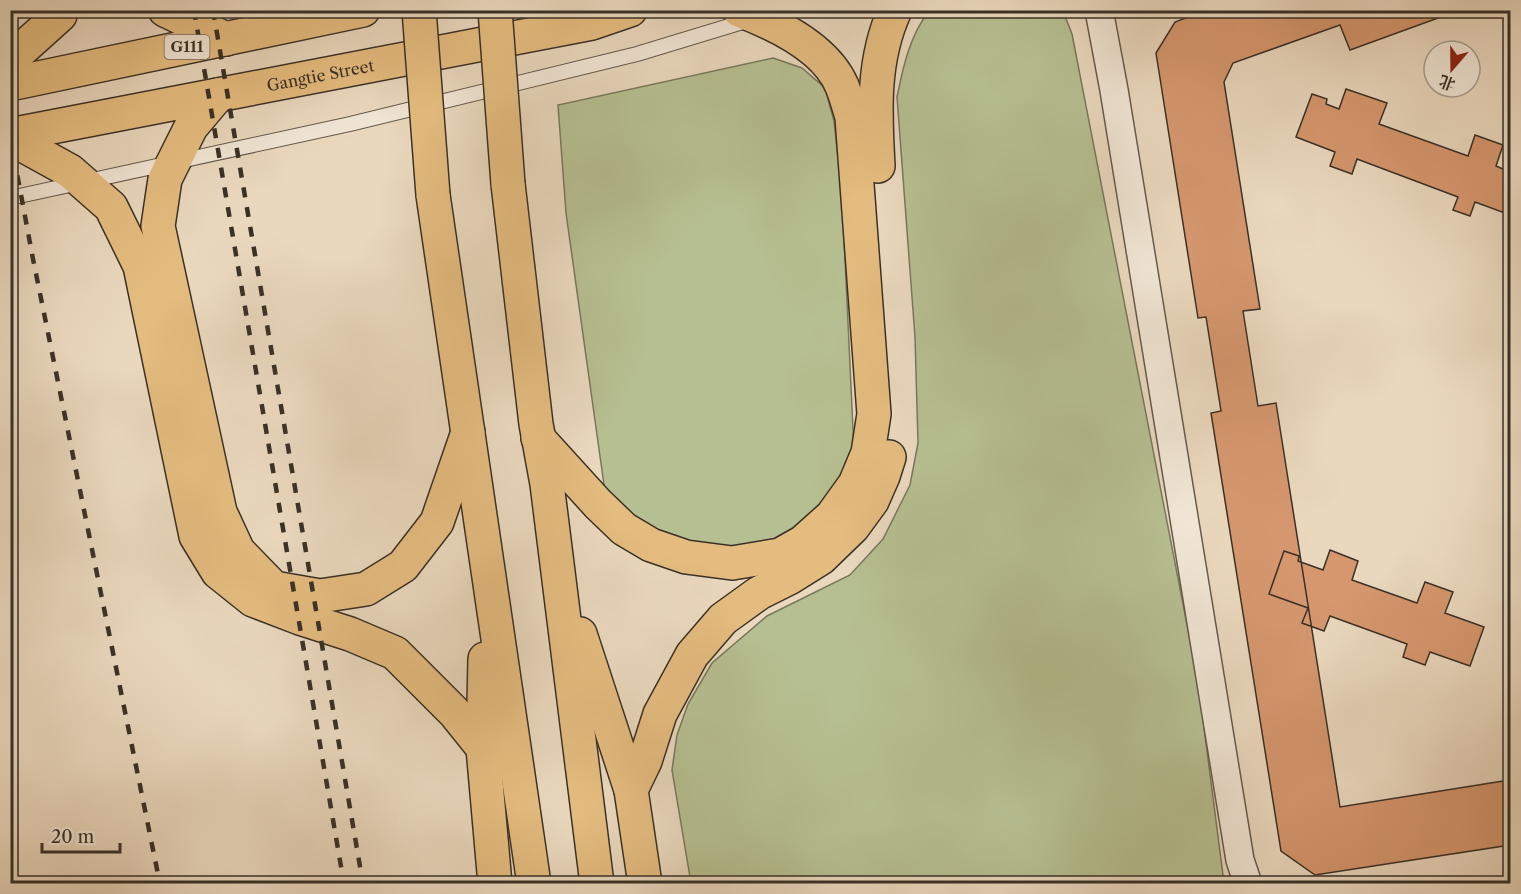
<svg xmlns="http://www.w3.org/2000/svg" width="1521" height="894" viewBox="0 0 1521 894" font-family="'Libre Caslon Text','Noto Serif SC',serif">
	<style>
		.green { fill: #b6bf91; stroke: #78785c; stroke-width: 1.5 }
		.building { fill: #d6976e; stroke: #393127; stroke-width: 1.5 }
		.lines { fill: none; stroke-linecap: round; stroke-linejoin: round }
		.service-casing { stroke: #655b4d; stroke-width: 16 }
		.minor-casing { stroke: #655b4d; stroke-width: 30 }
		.trunk-casing { stroke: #393127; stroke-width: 36 }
		.service { stroke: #f1e6d5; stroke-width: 14 }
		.minor { stroke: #f1e6d5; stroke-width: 27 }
		.trunk { stroke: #e5bc7f; stroke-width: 33 }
		.rail { stroke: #393127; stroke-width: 4.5; stroke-dasharray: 10 10; stroke-linecap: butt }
		.trunk-bridge-casing { stroke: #393127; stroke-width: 36; stroke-linecap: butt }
		.trunk-bridge { stroke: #e5bc7f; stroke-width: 33 }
		.labels { text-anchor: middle; stroke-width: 4.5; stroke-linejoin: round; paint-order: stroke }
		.shield { fill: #f1e6d5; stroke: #70675b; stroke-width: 1.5 }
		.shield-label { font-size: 15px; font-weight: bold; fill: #393127 }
		.street-label { font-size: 16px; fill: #393127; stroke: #f1e6d5 }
	</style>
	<rect width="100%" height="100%" fill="#ead8be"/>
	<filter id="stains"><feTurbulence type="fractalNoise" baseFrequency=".00333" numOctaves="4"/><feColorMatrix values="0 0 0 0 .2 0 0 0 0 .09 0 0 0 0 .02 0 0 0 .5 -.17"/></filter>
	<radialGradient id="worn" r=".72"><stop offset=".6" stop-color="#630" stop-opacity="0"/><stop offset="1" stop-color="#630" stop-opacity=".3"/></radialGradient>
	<!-- green -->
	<path class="green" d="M 929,11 L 1063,11 L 1072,34 L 1198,681 L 1224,883 L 691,883 L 672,770 L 677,735 L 688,704 L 712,663 L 767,616 L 850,575 L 883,539 L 910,485 L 918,443 L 915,337 L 897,97 C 903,67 910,35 929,11 Z
		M 773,58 L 802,68 L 825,88 L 834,121 L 842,195 L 854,450 L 846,470 L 830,497 L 805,523 L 766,544 L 714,551 L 643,527 L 605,492 L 566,213 L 558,105 Z"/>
	<!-- building -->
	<path class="building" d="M 1206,10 L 1460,10 L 1350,50 L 1340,25 L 1233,63 L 1224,82 L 1260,309 L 1243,311 L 1258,406 L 1276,403 L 1340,807 L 1510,780 L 1510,845 L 1315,875 L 1281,851 L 1211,413 L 1221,411 L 1206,317 L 1198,318 L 1156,53 L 1175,22 Z
		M 1346,89 L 1387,103 L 1379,124 L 1468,156 L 1475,135 L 1503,145 L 1496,166 L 1510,172 L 1510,215 L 1475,202 L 1470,216 L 1453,210 L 1458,197 L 1357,159 L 1352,174 L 1330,166 L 1335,152 L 1296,137 L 1312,94 L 1327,99 L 1326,104 L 1339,109 Z
		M 1330,550 L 1358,561 L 1352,580 L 1417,603 L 1425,582 L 1453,592 L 1445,613 L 1484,627 L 1470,666 L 1430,652 L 1425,665 L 1403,657 L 1407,644 L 1330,616 L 1324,631 L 1302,623 L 1308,608 L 1269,594 L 1284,551 L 1299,556 L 1298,561 L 1323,570 Z"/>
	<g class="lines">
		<!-- service casing -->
		<g class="service-casing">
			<path id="service" d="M 10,198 L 350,124 L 637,54 L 749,20"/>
		</g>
		<!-- minor casing -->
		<g class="minor-casing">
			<path id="minor" d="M 1099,10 L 1114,90 L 1240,860 L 1248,884"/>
		</g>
		<!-- trunk casing -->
		<g class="trunk-casing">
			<g id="trunk">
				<path d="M 165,10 L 226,39"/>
				<path d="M 10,60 L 60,15 L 61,10"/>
				<path d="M 10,84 L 363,10"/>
				<path d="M 218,95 L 191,127 L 165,179 L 158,226 L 220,512 L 238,551 L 274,588 L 320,596 L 366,589 L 403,566 L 437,522 L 468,432"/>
				<path id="s1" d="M 10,135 L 592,23 L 630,10"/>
				<path d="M 10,138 L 70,171 L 111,207 L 140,266 L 196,536 L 218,572 L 253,600 L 300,618 L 350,634 L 395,653 L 454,712 L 483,748"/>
				<path d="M 878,166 C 875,113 872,60 895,10"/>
				<path d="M 508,184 L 536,424 L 547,484 L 597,884"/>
				<path d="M 433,195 L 534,884"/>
				<path d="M 538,438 L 598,504 L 624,529 L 651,545 L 686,557 L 732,563 L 780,555 L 803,542 L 832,516 L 855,484 L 868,453 L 874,414 L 852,117 C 849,107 846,96 842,86 C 826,48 776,24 739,10"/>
				<path d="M 580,634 L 631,790 L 645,884"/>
				<path d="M 485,659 L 483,748 L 495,884"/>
				<path d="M 631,790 L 645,761 L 660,714 L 692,655 L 723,619 L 759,593 L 789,578 L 821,558 L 853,527 L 872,501 L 883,476 L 889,457"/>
			</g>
		</g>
		<!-- service -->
		<use href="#service" class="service"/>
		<!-- minor -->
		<use href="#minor" class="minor"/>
		<!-- trunk -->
		<use href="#trunk" class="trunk"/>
		<!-- rail -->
		<path class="rail" d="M 194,10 L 344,884
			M 213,10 L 363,884
			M 10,136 L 33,259 L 160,884"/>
		<!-- trunk-bridge casing -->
		<g class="trunk-bridge-casing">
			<path id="trunk-bridge" d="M 419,10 L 433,195
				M 495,10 L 508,184"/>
		</g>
		<!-- trunk-bridge -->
		<use href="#trunk-bridge" class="trunk-bridge"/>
	</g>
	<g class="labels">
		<!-- shield labels -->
		<rect class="shield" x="164.5" y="35" width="45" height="24" rx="4.5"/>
		<g class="shield-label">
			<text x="187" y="52">G111</text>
		</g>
		<!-- street labels -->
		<g class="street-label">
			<text dy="6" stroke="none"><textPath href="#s1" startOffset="316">Gangtie Street</textPath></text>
		</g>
	</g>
	<!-- margin -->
	<rect width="1521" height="894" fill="none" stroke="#ead8be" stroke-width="36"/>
	<rect x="12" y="12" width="1497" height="870" fill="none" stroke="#393127" stroke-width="3"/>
	<rect x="18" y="18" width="1485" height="858" fill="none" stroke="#393127" stroke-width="1.5"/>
	<!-- north arrow -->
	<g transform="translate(1452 69) rotate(200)"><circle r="28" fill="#f1e6d5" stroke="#a79e8f" stroke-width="1.5"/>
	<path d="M0-4.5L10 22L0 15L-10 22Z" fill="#8f2418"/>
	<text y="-9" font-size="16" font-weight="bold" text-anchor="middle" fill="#393127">北</text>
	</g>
	<!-- scale -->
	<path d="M42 843v9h78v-9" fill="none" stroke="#393127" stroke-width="3"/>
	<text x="51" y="843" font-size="18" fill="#393127" stroke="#f1e6d5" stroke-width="4.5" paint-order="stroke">20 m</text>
	<rect width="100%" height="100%" filter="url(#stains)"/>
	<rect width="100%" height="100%" fill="url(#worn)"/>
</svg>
